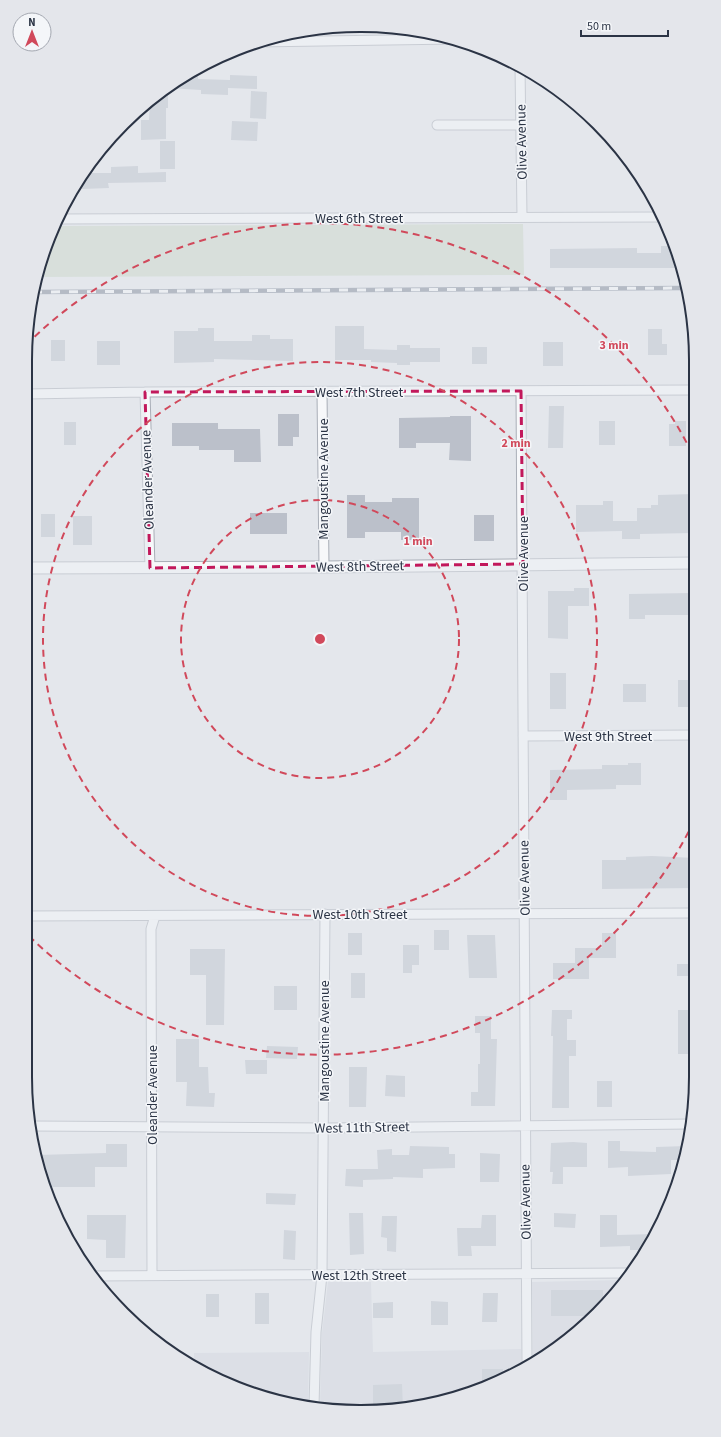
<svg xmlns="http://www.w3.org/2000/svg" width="721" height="1437" viewBox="0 0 721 1437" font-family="'Source Sans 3',sans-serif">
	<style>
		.built { fill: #d2d6de }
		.green { fill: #c9d6c5 }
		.building { fill: #bbc0ca }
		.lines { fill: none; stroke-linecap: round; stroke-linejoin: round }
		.minor-casing { stroke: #a9aeb7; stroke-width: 11 }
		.tertiary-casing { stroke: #a9aeb7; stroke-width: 13 }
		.minor { stroke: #f7f8fa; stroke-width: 9 }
		.tertiary { stroke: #f7f8fa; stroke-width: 11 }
		.rail-casing { stroke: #7d8696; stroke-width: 4.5 }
		.rail { stroke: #f4f6f9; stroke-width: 3; stroke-dasharray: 9; stroke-linecap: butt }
		.marked { fill: none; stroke: #c2185b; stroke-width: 3; stroke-dasharray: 8 5; stroke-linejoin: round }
		.ring { fill: none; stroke: #d1495b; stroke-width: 2; stroke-dasharray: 7 5 }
		.labels { text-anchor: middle; stroke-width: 3; stroke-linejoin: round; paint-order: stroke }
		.street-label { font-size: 14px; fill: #2b3445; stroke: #f4f6f9 }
		.rim { fill: none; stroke: #2b3445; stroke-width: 2 }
		.centre { fill: #d1495b; stroke: #f4f6f9; stroke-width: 2 }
		.ring-label { font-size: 12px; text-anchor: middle; font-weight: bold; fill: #d1495b; stroke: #f4f6f9; stroke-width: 3; stroke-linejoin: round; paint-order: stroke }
	</style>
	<rect width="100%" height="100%" fill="#e4e7ec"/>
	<!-- built -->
	<path class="built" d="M 622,1280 L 598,1314 L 533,1360 L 532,1282 Z
		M 328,1282 L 371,1282 L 373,1352 L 521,1349 L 521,1369 L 509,1377 L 404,1409 L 320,1406 L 322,1333 Z
		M 309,1352 L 308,1406 L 295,1406 L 194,1367 L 194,1353 Z"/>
	<!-- green -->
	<path class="green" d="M 523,224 L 524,275 L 36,277 L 54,226 Z"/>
	<!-- building -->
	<path class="building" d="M 189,73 L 198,73 L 198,79 L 230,80 L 230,75 L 257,76 L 257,89 L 228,88 L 228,95 L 201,94 L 201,90 L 168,88 L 168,108 L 166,108 L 166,139 L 141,140 L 141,120 L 149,120 L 150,101 Z
		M 251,91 L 267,92 L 266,119 L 250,118 Z
		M 232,121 L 258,122 L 257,141 L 231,140 Z
		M 160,141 L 175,141 L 175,169 L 160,169 Z
		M 138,166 L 138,173 L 166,172 L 166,182 L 108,183 L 109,188 L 82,189 L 81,177 L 84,173 L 111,173 L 111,167 Z
		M 661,246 L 674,246 L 680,268 L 550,268 L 550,249 L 637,248 L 637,253 L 661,253 Z
		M 335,326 L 364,326 L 364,349 L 397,350 L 397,345 L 410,345 L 410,348 L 440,348 L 440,362 L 410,362 L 410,365 L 397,365 L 397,363 L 371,362 L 371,360 L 335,360 Z
		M 198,328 L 214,328 L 214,341 L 252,341 L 252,335 L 270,335 L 270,339 L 293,339 L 293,361 L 214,359 L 214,362 L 174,363 L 174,331 L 198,331 Z
		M 648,329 L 662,329 L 662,344 L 667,344 L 667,355 L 648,355 Z
		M 51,340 L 65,340 L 65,361 L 51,361 Z
		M 97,341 L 120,341 L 120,365 L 97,365 Z
		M 543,342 L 563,342 L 563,366 L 543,366 Z
		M 472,347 L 487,347 L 487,364 L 472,364 Z
		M 549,406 L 564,406 L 563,448 L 548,448 Z
		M 278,414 L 299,414 L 299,437 L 293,437 L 293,446 L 278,446 Z
		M 450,416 L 471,416 L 471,461 L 449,460 L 450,443 L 416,443 L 416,448 L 399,448 L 399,418 L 450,417 Z
		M 599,421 L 615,421 L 615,445 L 599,445 Z
		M 675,421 L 686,421 L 686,446 L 669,446 L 669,424 L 675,424 Z
		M 64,422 L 76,422 L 76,445 L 64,445 Z
		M 172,423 L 218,423 L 218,429 L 260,429 L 261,462 L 234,462 L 234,450 L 199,450 L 199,446 L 172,446 Z
		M 694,494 L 694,533 L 640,534 L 640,539 L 622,539 L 622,531 L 576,532 L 576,505 L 603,505 L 603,501 L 613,501 L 613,521 L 637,521 L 637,508 L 651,508 L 651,505 L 658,505 L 658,495 Z
		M 347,495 L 365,495 L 365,502 L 392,502 L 392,498 L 419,498 L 419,540 L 401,540 L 401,532 L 365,532 L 365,538 L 347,538 Z
		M 250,513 L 287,513 L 287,534 L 250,534 Z
		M 41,514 L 55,514 L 55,537 L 41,537 Z
		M 474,515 L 494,515 L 494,541 L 474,541 Z
		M 73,516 L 92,516 L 92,545 L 73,545 Z
		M 574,588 L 589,588 L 589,606 L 568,606 L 568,639 L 548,638 L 548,591 L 574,591 Z
		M 692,593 L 692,615 L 645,615 L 645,619 L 629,619 L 629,594 Z
		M 550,673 L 566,673 L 566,709 L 550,709 Z
		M 678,680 L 693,680 L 693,707 L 678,707 Z
		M 623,684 L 646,684 L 646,702 L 623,702 Z
		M 628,763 L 641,763 L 641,785 L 616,785 L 616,789 L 567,790 L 567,800 L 550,800 L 550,770 L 602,769 L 602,765 L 628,765 Z
		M 652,856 L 695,858 L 695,888 L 602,889 L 602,860 L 626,860 L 626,857 Z
		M 434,930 L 449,930 L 449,950 L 434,950 Z
		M 348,933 L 362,933 L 362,955 L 348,955 Z
		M 602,933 L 616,933 L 616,958 L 589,958 L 589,979 L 553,979 L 553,963 L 575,963 L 575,948 L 602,948 Z
		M 467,935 L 495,935 L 497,978 L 469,978 Z
		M 403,945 L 419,945 L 419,965 L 412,965 L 412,973 L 403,973 Z
		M 190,949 L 225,949 L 224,1025 L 206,1025 L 206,975 L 190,975 Z
		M 677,964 L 695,964 L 695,976 L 677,976 Z
		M 351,973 L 365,973 L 365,998 L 351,998 Z
		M 274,986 L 297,986 L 297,1010 L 274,1010 Z
		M 552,1010 L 572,1010 L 572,1019 L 567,1019 L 567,1040 L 576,1040 L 576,1056 L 569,1056 L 569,1108 L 552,1108 L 553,1036 L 551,1036 Z
		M 678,1010 L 695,1010 L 695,1054 L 678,1054 Z
		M 475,1016 L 491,1016 L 491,1039 L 497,1039 L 495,1106 L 471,1106 L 471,1092 L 478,1092 L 478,1064 L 480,1064 L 480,1033 L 475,1033 Z
		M 176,1039 L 199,1039 L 199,1067 L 208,1067 L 209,1093 L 215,1093 L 214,1107 L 186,1106 L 187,1082 L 176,1082 Z
		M 267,1046 L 298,1047 L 297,1059 L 266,1058 Z
		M 245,1060 L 267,1060 L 267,1074 L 246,1074 Z
		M 349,1067 L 367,1067 L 366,1107 L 349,1107 Z
		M 386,1075 L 405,1076 L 405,1097 L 385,1096 Z
		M 597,1081 L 612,1081 L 612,1107 L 597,1107 Z
		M 608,1141 L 620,1141 L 620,1151 L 656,1152 L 656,1147 L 687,1146 L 685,1160 L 671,1160 L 671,1174 L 628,1176 L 628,1167 L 608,1168 Z
		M 573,1142 L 587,1143 L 587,1167 L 563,1167 L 563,1184 L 552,1184 L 553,1172 L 550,1172 L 551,1143 Z
		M 106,1144 L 127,1144 L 127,1167 L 95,1167 L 95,1187 L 44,1187 L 38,1155 L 106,1153 Z
		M 410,1146 L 449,1147 L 449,1154 L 455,1154 L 455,1168 L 423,1169 L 423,1178 L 393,1177 L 393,1179 L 363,1180 L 363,1187 L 345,1186 L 346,1169 L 378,1169 L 377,1150 L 392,1149 L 392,1155 L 409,1155 Z
		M 480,1153 L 500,1154 L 499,1182 L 480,1182 Z
		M 266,1193 L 296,1194 L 295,1205 L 266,1204 Z
		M 349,1213 L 363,1213 L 364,1254 L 350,1255 Z
		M 554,1213 L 576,1214 L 575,1228 L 554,1227 Z
		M 87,1215 L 126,1215 L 125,1258 L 106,1258 L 106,1240 L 87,1239 Z
		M 482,1215 L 496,1215 L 496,1246 L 471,1246 L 472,1256 L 458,1256 L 457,1228 L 481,1228 Z
		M 600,1215 L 617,1215 L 617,1235 L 655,1234 L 644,1250 L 630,1250 L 630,1246 L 600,1247 Z
		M 382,1216 L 397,1216 L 396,1252 L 387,1251 L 387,1238 L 381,1237 Z
		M 284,1230 L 296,1231 L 295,1260 L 283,1259 Z
		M 551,1290 L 603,1290 L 603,1306 L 595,1316 L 551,1316 Z
		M 255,1293 L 269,1293 L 269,1324 L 255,1324 Z
		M 483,1293 L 498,1293 L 497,1322 L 482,1322 Z
		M 206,1294 L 219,1294 L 219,1317 L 206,1317 Z
		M 431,1301 L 448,1302 L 448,1325 L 431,1325 Z
		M 393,1302 L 393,1318 L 373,1318 L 373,1303 Z
		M 482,1369 L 503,1369 L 503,1379 L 482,1386 Z
		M 402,1384 L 403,1409 L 373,1408 L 373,1385 Z"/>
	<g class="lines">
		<!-- minor casing -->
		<g class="minor-casing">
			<path id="minor" d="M 256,42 L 455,39
				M 520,66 L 522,217
				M 437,125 L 520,125
				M 57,219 L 662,217
				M 521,391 L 527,1364
				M 145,392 L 150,568
				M 322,392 L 324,567
				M 26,394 L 145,392 L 693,390
				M 523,736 L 694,735
				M 25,916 L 695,913
				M 33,1126 L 324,1128 L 691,1124
				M 152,1275 L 151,929 L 155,916
				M 92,1276 L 627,1273
				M 314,1406 L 316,1332 L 322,1275 L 325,914"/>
		</g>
		<!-- tertiary casing -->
		<g class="tertiary-casing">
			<path id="tertiary" d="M 25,568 L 324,567 L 694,563"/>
		</g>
		<!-- minor -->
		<use href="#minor" class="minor"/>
		<!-- tertiary -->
		<use href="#tertiary" class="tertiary"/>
		<!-- rail casing -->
		<g class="rail-casing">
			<path id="rail" d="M 33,292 L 685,288"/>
		</g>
		<!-- rail -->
		<use href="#rail" class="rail"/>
	</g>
	<!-- marked area -->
	<path d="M0 0H721V1437H0ZM 521,391 L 523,564 L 150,568 L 145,392 Z" fill="#e4e7ec" fill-opacity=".55" fill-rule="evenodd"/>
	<path class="marked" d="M 521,391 L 523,564 L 150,568 L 145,392 Z"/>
	<!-- distance rings -->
	<g class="ring">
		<circle cx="320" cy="639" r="139"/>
		<circle cx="320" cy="639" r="277"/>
		<path d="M694 821A416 416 0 0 1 26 933M26 345A416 416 0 0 1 692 453"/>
	</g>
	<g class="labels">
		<!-- street labels -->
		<g class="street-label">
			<text transform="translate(521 142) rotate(-91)" y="5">Olive Avenue</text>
			<text x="359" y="223">West 6th Street</text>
			<text x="359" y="397">West 7th Street</text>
			<text transform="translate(323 479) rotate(-90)" y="5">Mangoustine Avenue</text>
			<text transform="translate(147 480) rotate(-92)" y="5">Oleander Avenue</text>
			<text transform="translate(523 554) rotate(-90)" y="5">Olive Avenue</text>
			<text transform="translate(360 566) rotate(-1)" y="5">West 8th Street</text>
			<text x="608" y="741">West 9th Street</text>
			<text transform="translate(524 878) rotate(-91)" y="5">Olive Avenue</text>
			<text x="360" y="919">West 10th Street</text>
			<text transform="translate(324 1041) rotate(-90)" y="5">Mangoustine Avenue</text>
			<text transform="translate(152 1095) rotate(-90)" y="5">Oleander Avenue</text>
			<text transform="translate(362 1127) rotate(-1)" y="5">West 11th Street</text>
			<text transform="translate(525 1202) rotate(-91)" y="5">Olive Avenue</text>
			<text x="359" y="1280">West 12th Street</text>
		</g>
	</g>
	<!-- crop -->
	<path d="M0 0H721V1437H0ZM360 32H361A328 328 0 0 1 689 360V1077A328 328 0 0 1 361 1405H360A328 328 0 0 1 32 1077V360A328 328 0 0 1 360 32Z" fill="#e4e6eb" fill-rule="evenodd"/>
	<path class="rim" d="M360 32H361A328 328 0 0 1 689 360V1077A328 328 0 0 1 361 1405H360A328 328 0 0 1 32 1077V360A328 328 0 0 1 360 32Z"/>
	<circle cx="320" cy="639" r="6" class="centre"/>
	<g class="ring-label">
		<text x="614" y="349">3 min</text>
		<text x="516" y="447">2 min</text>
		<text x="418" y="545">1 min</text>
	</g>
	<!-- north arrow -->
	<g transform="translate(32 32)"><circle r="19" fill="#f4f6f9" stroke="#a4a8b1"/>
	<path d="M0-3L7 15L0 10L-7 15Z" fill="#d1495b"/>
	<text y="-6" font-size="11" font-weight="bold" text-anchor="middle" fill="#2b3445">N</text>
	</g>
	<!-- scale -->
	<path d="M581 30v6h87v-6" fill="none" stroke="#2b3445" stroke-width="2"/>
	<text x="587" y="30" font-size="12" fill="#2b3445" stroke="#f4f6f9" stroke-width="3" paint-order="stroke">50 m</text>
</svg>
